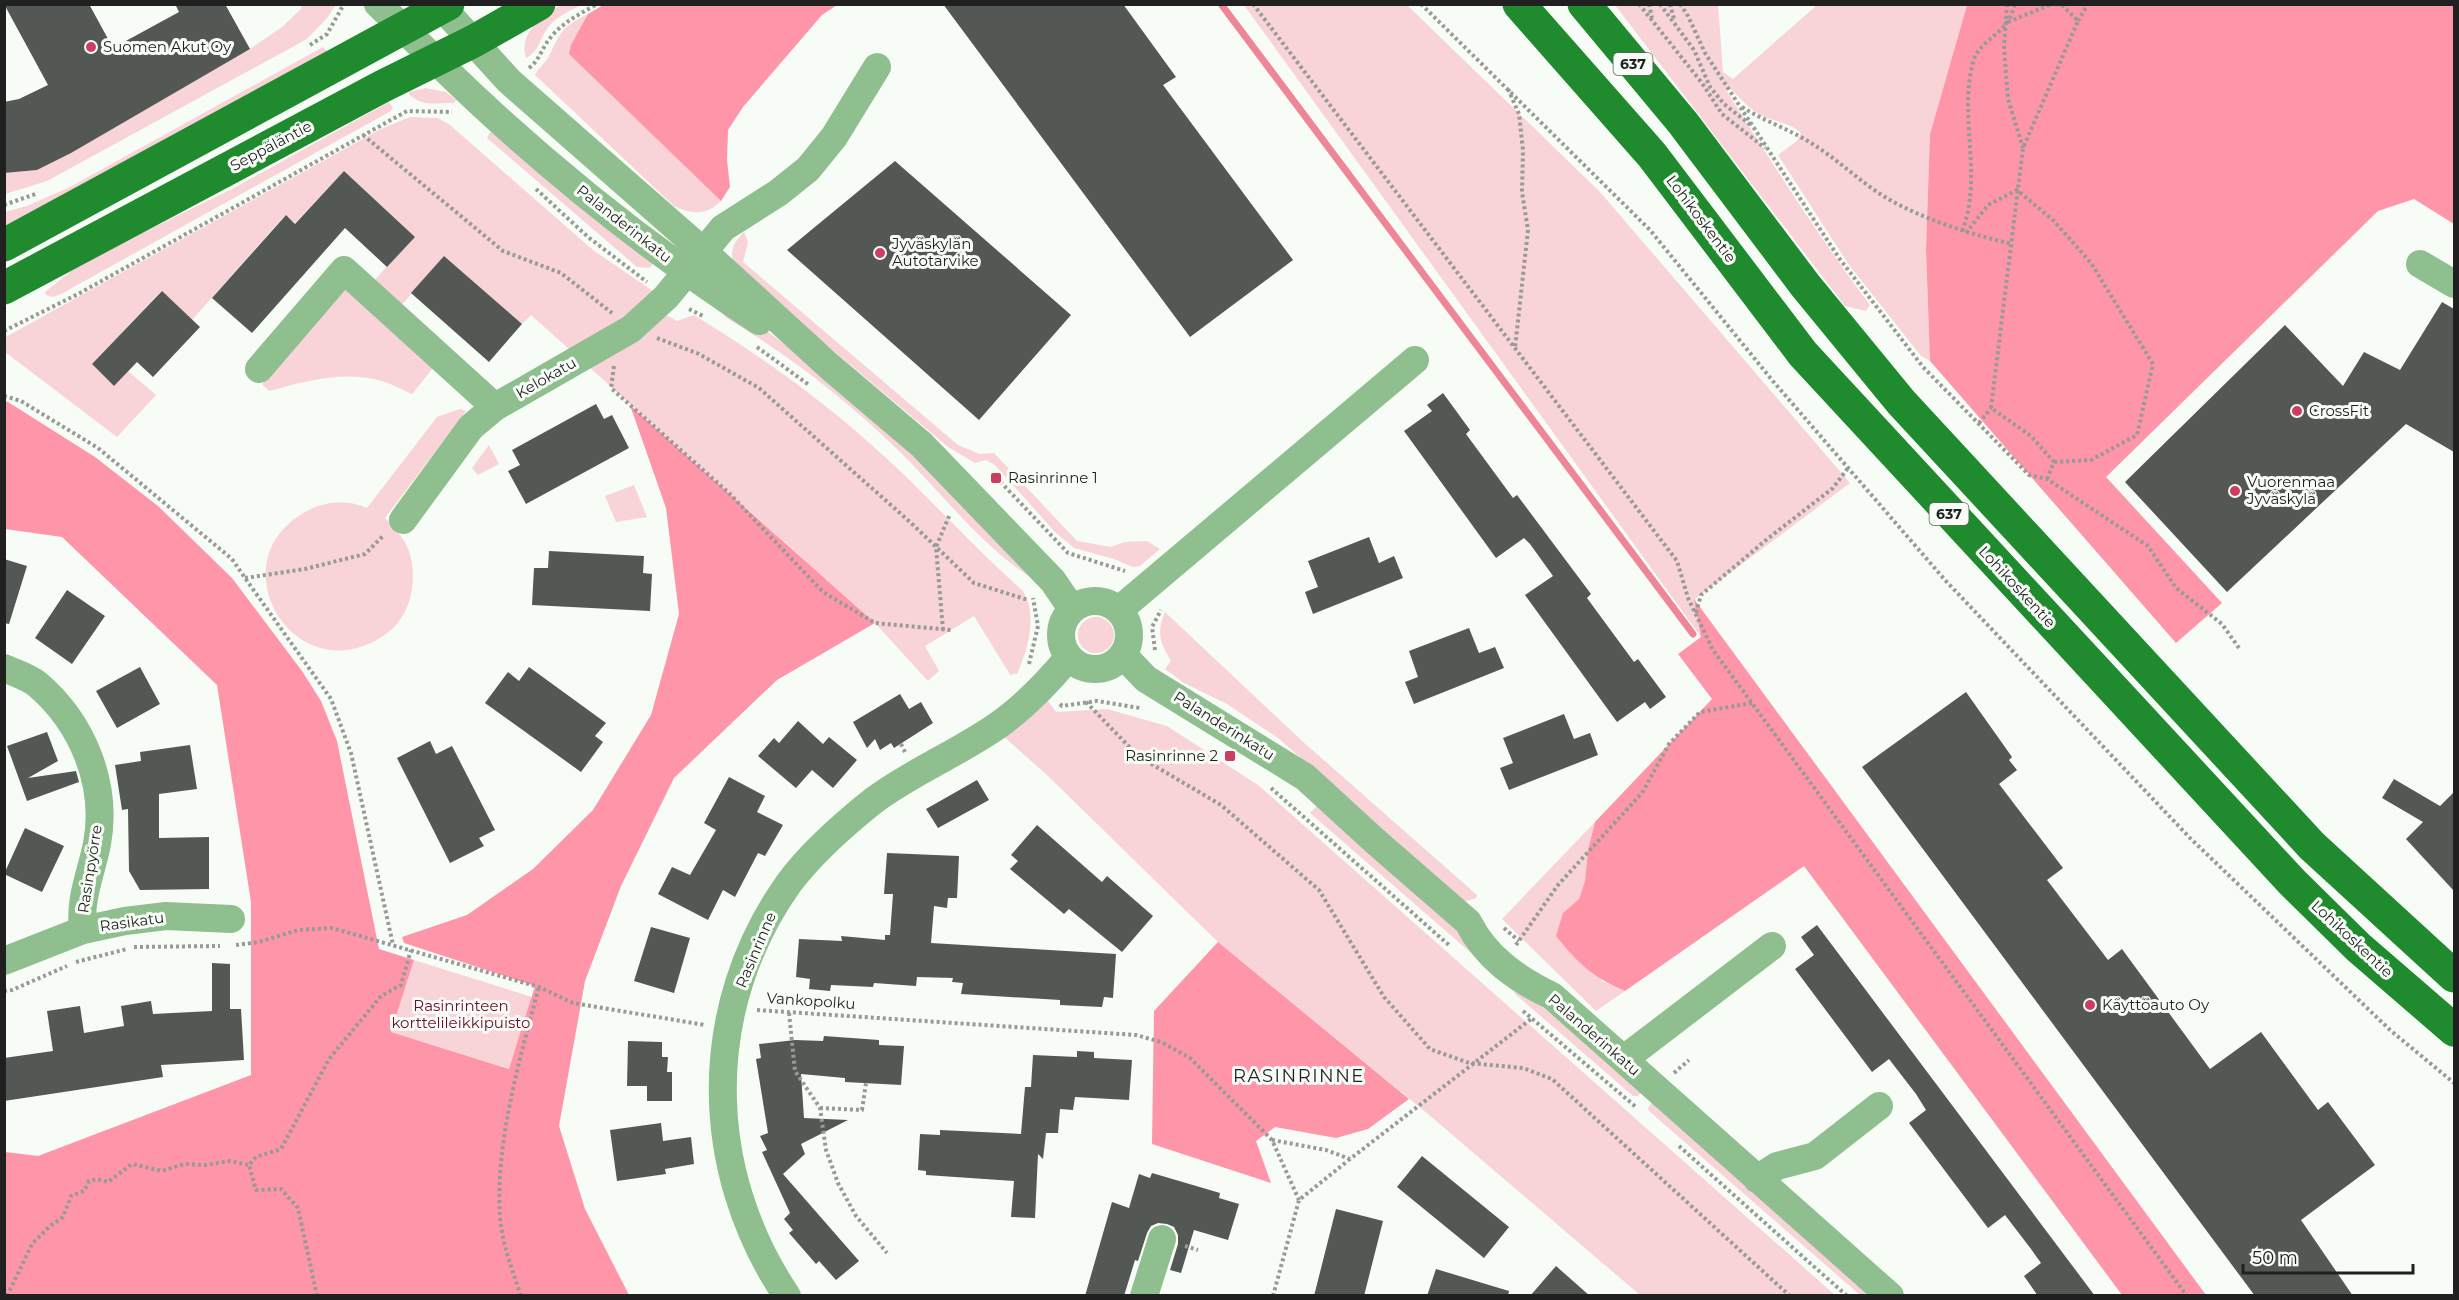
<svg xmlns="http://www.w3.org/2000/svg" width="2459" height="1300" viewBox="0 0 2459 1300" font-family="Montserrat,sans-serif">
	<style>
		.green { fill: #f8d3d8 }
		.forest { fill: #ff95a8 }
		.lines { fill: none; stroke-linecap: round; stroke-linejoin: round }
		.stream { stroke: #ee8698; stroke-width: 7 }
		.building { fill: #545854 }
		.path { stroke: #979a97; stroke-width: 4; stroke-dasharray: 3 3; stroke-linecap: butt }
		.minor { stroke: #8fbf8f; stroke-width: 28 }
		.major { stroke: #1f8a2e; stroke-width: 33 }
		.poi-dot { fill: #cc3d62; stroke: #f7fcf7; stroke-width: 2 }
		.labels { text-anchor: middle; stroke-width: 6; stroke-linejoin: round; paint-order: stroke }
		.shield { fill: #f7fcf7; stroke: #606260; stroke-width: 1.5 }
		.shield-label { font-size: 14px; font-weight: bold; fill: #1f201f }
		.poi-label { font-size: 15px; fill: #1f201f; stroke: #f7fcf7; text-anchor: start }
		.street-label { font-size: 15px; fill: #1f201f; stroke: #f7fcf7 }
		.park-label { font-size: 15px; fill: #6b0d2b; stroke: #f7fcf7 }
		.quarter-label { font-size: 18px; letter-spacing: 1.5px; fill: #1f201f; stroke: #f7fcf7 }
	</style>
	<rect width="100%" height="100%" fill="#f7fcf7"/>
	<!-- green -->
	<path class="green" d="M 301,5 L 336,5 L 327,18 L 307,39 L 47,181 L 5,194 L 4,173 L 37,170 L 250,49 L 282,27 L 301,9 Z
		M 561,5 L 581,5 C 571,10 559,16 551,24 C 540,35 540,52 526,58 C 518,34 542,15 561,5 Z
		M 1244,5 L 1407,5 L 1600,192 L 1850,483 L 1695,599 L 1701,637 Z
		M 1615,5 L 1718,5 L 1723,72 L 1733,79 L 1817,5 L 1967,5 L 1930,134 L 1926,249 L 1930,361 L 1921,356 L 1849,265 L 1778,155 L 1797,141 L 1801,133 C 1789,122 1774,122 1761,115 C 1749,109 1740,98 1731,89 L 1726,90 C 1772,163 1818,236 1870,305 L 1866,311 L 1845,306 Z
		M 588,14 L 570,54 L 721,201 C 707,216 690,214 674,206 L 535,75 C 538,68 546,63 549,56 C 562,30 561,28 588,14 Z
		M 323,47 L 328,52 L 5,227 L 5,212 L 27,206 L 70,187 Z
		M 425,88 L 446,92 L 456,100 L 454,103 C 436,103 422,107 409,94 L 409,92 Z
		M 389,102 L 393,108 L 391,111 L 61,294 L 53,297 L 46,295 L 45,292 L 81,263 L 234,188 Z
		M 410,117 L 438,118 L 450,125 L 593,250 L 653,291 L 644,303 L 677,321 L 694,315 C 761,356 827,403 885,457 C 932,500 975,549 1023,591 C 1038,616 1028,649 1017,674 L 1012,674 L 1011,676 L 974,616 L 925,646 L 939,671 L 928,681 L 875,623 L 531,315 L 522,324 L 444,256 L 400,307 L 372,283 L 414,236 L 344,171 L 295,223 L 285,215 L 192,320 L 161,291 L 92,364 L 114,386 L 128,371 L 156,395 L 117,437 L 5,352 L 4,338 L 379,130 Z
		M 492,129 L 651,261 L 652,265 L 649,268 L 637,267 L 487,138 Z
		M 744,232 L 748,242 L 743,262 L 958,445 L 980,454 L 994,453 L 1077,541 L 1111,547 L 1125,542 L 1147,541 L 1160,549 L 1140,566 L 1133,567 L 1114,559 L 1074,548 L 1055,532 L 995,465 L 986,460 L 975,463 L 948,447 L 734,267 C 730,251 732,244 744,232 Z
		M 349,282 L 437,363 L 412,394 C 403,390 392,384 382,381 C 344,370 306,381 269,391 L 262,384 Z
		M 722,311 L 756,323 L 855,396 L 911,446 L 1033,579 C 982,547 941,492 898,450 C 847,400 786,353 725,317 Z
		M 460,409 L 466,411 L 385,518 C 395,528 404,538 409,551 C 418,579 412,616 386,634 C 296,698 212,559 309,510 C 326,501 349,500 367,508 L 437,417 Z
		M 489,445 L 499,464 L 478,475 L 472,468 Z
		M 634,485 L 647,517 L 616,522 L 605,496 Z
		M 1165,612 L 1301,740 L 1477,895 L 1476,898 L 1467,901 L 1463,900 L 1278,738 L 1227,704 L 1184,683 L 1165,669 L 1171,661 C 1160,642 1156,633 1165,612 Z
		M1078 635a18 18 0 1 1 36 0a18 18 0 1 1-36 0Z
		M 1048,701 L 1056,712 L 1107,709 L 1167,726 L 1258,785 L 1835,1295 L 1640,1295 L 1428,1114 L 1218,942 L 1048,776 L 1002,735 Z
		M 1319,804 L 1462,932 L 1473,948 L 1470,952 L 1310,813 Z
		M 1595,822 L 1588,850 L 1585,881 L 1579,899 L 1563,913 L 1602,981 L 1625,991 L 1596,1011 L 1502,919 Z
		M 414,960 L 532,997 L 510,1069 L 391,1032 Z
		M 1519,988 L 1525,992 L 1642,1091 L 1638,1096 L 1633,1096 L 1514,993 Z
		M 1653,1101 L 1876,1295 L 1860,1295 L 1649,1111 L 1648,1108 Z"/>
	<!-- forest -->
	<path class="forest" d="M 605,4 L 837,4 L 837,5 L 822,15 L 743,107 L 728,130 L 727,160 L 730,187 L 721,201 L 569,54 L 571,45 L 588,14 Z
		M 1967,5 L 2454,5 L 2454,224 L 2414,199 L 2378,211 L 2106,477 L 2222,603 L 2176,643 L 1930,361 L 1926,249 L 1930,134 Z
		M 5,401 L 8,402 L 95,457 L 158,506 L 232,578 L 302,671 L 321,701 L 337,741 L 379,949 L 414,960 L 391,1032 L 509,1069 L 535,986 L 404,943 L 402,937 L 467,915 L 533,869 L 593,810 L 651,715 L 679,614 L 666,508 L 630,405 L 875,623 L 777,680 L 674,778 L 621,886 L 585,981 L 559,1126 L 585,1209 L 629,1295 L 5,1295 L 5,1152 L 38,1156 L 251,1075 L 251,902 L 217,685 L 62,537 L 5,529 Z
		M 1694,599 L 2206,1295 L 2122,1295 L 1804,866 L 1625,991 C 1592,977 1578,963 1556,936 L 1563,913 L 1579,899 L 1585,881 L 1588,850 L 1595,822 L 1712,699 L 1678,654 L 1701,637 Z
		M 1218,942 L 1409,1099 L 1368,1129 L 1336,1138 L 1275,1127 L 1256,1141 L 1271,1183 L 1152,1144 L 1154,1011 Z"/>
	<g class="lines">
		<!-- stream -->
		<path class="stream" d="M 1221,4 L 1693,634"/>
	</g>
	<!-- building -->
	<path class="building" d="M 4,4 L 89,4 L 113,48 L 179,12 L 175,4 L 225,4 L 250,49 L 71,153 L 37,170 L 4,173 L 4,102 L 19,99 L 48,85 Z
		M 943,4 L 1123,4 L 1176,77 L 1163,85 L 1293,260 L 1190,337 Z
		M 895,161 L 1071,315 L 979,420 L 787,250 Z
		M 344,171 L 415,237 L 387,267 L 345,228 L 252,333 L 212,298 L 286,215 L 295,224 Z
		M 444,256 L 522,324 L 489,362 L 411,293 Z
		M 162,291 L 200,327 L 153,377 L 137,362 L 114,386 L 92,364 Z
		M 2442,302 L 2454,309 L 2454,452 L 2406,424 L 2227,592 L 2125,482 L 2285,325 L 2343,386 L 2364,352 L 2400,370 Z
		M 1443,393 L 1470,430 L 1466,434 L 1513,498 L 1517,495 L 1591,594 L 1587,598 L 1634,662 L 1638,659 L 1666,697 L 1650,709 L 1645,702 L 1617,722 L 1525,595 L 1553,576 L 1530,544 L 1524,538 L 1496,558 L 1404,431 L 1432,411 L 1427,405 Z
		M 596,404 L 604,419 L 612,415 L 629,448 L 526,504 L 508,471 L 520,465 L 512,450 Z
		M 1369,537 L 1379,563 L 1394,556 L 1403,578 L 1313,614 L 1305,592 L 1318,587 L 1308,561 Z
		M 549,551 L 644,556 L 643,573 L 652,574 L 650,611 L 532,605 L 534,568 L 548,568 Z
		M 4,559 L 27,566 L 9,624 L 4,623 Z
		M 67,590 L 105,616 L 72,664 L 35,638 Z
		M 1469,628 L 1479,653 L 1495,647 L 1504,668 L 1414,704 L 1405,682 L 1418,677 L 1409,651 Z
		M 140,667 L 160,704 L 117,728 L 96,691 Z
		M 529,667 L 606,723 L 595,736 L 603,742 L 581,772 L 485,703 L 508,672 L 519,681 Z
		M 1966,692 L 2012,757 L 2009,760 L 2017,770 L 1999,784 L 2063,868 L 2047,880 L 2108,960 L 2122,949 L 2210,1069 L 2261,1032 L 2318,1110 L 2328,1102 L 2375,1165 L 2301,1220 L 2353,1296 L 2255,1296 L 1862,767 Z
		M 900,694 L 909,709 L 921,702 L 933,723 L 894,748 L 891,743 L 880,750 L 875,739 L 867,748 L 853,722 Z
		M 1564,714 L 1574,739 L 1590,733 L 1598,755 L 1509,790 L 1500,768 L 1513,763 L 1503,738 Z
		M 798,721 L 823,744 L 829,737 L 857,760 L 833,788 L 812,770 L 796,788 L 758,756 L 774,738 L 779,743 Z
		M 47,732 L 58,761 L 28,778 L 76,771 L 79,782 L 27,801 L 7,746 Z
		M 430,741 L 436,754 L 452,746 L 495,830 L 479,838 L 484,846 L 450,863 L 397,758 Z
		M 190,745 L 197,789 L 159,794 L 159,838 L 209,837 L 209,889 L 140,890 L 129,871 L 128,809 L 122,810 L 115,765 L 141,761 L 140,752 Z
		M 729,777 L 765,796 L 757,812 L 783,825 L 765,856 L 758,853 L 735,897 L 723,890 L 708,920 L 658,894 L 672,867 L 690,875 L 716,830 L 704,823 Z
		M 2394,779 L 2440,806 L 2454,792 L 2454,891 L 2406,839 L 2423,822 L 2382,798 Z
		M 977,780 L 989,800 L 938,828 L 926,809 Z
		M 1037,825 L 1102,882 L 1107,876 L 1153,916 L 1122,952 L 1069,909 L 1064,914 L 1010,869 L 1018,861 L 1011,855 Z
		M 25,828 L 64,846 L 42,892 L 4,874 Z
		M 887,853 L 959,856 L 957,898 L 948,898 L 947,908 L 934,906 L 931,943 L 1116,954 L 1113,998 L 1104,997 L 1102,1007 L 1060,1005 L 1060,1000 L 961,994 L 963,983 L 952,982 L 953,978 L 917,977 L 916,986 L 874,983 L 873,987 L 831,985 L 830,991 L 809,989 L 810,979 L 796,977 L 799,939 L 842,941 L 841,936 L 885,940 L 885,935 L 890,935 L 893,894 L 884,894 Z
		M 1817,925 L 2095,1296 L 2038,1296 L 2024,1276 L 2041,1263 L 2031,1249 L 2005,1215 L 1988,1228 L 1909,1123 L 1926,1110 L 1916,1094 L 1889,1059 L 1872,1072 L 1795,969 L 1814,955 L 1801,937 Z
		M 651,927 L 690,938 L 674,993 L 634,981 Z
		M 212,963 L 230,964 L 230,1009 L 241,1009 L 244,1060 L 161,1065 L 163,1077 L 4,1101 L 4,1058 L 53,1051 L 47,1011 L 80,1006 L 84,1033 L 124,1026 L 121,1006 L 151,1001 L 153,1014 L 212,1011 Z
		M 824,1036 L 879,1040 L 879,1045 L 904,1046 L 901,1085 L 845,1082 L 845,1078 L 801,1074 L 804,1118 L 848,1120 L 801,1144 L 805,1154 L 783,1174 L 859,1261 L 836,1280 L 819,1261 L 816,1264 L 789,1233 L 793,1230 L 784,1219 L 790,1213 L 762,1152 L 767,1150 L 760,1136 L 768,1133 L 756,1059 L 761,1058 L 759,1044 L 795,1040 L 823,1041 Z
		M 628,1041 L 662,1042 L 662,1057 L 668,1057 L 667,1072 L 672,1072 L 672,1101 L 647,1101 L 647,1086 L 627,1086 Z
		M 1077,1051 L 1094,1052 L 1094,1058 L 1132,1060 L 1129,1100 L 1075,1097 L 1073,1110 L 1060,1109 L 1058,1133 L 1046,1133 L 1043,1159 L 1038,1154 L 1035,1218 L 1011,1217 L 1014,1181 L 926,1175 L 926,1171 L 918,1170 L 920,1134 L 940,1135 L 940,1130 L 1021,1134 L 1025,1087 L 1031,1087 L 1033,1055 L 1077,1057 Z
		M 661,1123 L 663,1141 L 691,1137 L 694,1164 L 665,1169 L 666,1174 L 617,1181 L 610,1130 Z
		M 1422,1156 L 1509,1227 L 1484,1258 L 1397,1187 Z
		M 1152,1173 L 1220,1193 L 1219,1198 L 1239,1204 L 1228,1240 L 1194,1230 L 1181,1273 L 1170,1270 L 1178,1244 L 1178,1235 L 1174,1227 L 1167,1224 L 1158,1223 L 1151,1226 L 1147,1233 L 1138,1261 L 1135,1260 L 1124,1296 L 1085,1296 L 1112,1202 L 1129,1208 L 1139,1174 L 1150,1178 Z
		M 1336,1209 L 1383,1221 L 1364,1296 L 1314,1296 Z
		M 1556,1266 L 1590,1296 L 1530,1296 Z
		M 1436,1269 L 1509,1291 L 1508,1296 L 1427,1296 Z"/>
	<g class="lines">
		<!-- path -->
		<path class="path" d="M 1253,4 L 1677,561 L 1688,598 L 1713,650 L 2187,1296
			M 1421,4 L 1650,230 L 1772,380 L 1945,580 L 2190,838 L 2390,1030 L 2454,1083
			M 1639,4 L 1702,83 L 1722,114 L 1765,148
			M 1649,4 L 1652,18
			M 1660,4 L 1694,50 L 1710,87 L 1724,104 L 1752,126
			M 1670,4 L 1674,19
			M 1680,4 L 1688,16 L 1705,53 L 1839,258 L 1923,367 L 2029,475 L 2047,479 L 2148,546 L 2176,588 L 2222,624 L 2239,648
			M 2007,4 L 2004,47 L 2008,99 L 2023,148
			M 2078,21 L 2088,4
			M 2008,22 L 2052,4
			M 310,45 L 327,34 L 344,4
			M 529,68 C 540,60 542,47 551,37 C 563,22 580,14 597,4
			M 1508,89 L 1519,114 L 1523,150 L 1522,192 L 1528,230 L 1515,348
			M 1742,107 C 1764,121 1789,129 1811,143 C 1839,160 1862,184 1890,200 C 1928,221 1970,234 2012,244
			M 363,135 L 503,251 L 561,273 L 612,313
			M 536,189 L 588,237 L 647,282
			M 4,205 L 38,193
			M 1962,231 C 1984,176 1957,115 1974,59 C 1979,44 2000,34 2008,21 C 2011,16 2013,10 2015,4
			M 1966,233 L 1988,205 L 2017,190 L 2054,221 L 2091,263 L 2153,364 L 2137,435 L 2091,460 L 2054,462
			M 689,309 L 703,316
			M 4,331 L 78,294 L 407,111 L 452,112
			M 657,338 L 699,354 L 759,388 L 910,522 L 974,583 L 1028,600
			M 757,347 L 809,385
			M 614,366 L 611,388 L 729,493 L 823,592 L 875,623 L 951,630
			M 4,396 L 21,401 L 98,448 L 232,559 L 245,578 L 331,699 L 351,753 L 393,945
			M 1979,423 L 1991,408
			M 992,473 L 1068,553 L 1125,571
			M 2047,479 L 2054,462 L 2031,436 L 1991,408 L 2023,148 L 2078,21 L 2061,4
			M 245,578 L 305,569 L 365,554 L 384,535
			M 1696,613 L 1701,595 L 1766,540 L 1833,488 L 1848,468
			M 943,630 L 936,547 L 950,514
			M 1155,650 L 1152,627 L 1161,610
			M 1029,664 L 1038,626 L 1033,598
			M 1086,702 L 1138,756 L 1221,805 L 1319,890 L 1384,997 L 1430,1049 L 1469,1063 L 1523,1068 L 1552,1079 L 1790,1296
			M 1060,704 L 1062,706 L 1097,701 L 1140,708
			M 901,744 L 905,752
			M 1271,788 L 1450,946
			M 1504,928 L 1519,941
			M 236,945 L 259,942 L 298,930 L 332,928 L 539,987 L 573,1003 L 705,1025
			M 1516,945 L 1558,885 L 1642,793 L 1669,744 L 1700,712 L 1752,703
			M 134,947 L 220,946
			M 76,962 L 127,949
			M 4,991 L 12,990 L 67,966
			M 757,1010 L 1136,1035 L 1161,1042 L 1190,1058 L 1272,1140 L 1299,1200
			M 1523,1011 L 1636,1107
			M 789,1013 L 795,1071 L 820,1108 L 826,1150 L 838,1183 L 856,1216 L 887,1253
			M 1674,1073 L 1689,1060
			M 820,1108 L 862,1110 L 866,1083
			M 1272,1140 L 1326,1150 L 1350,1159 L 1531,1019
			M 1679,1146 L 1847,1296
			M 1185,1246 L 1198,1250
			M 7,1296 L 32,1244 L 49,1227 L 63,1217 L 71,1196 L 84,1191 L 89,1181 L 97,1179 L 108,1182 L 132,1164 L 162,1171 L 184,1164 L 206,1165 L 230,1161 L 249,1165
			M 317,1296 L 298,1208 L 281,1189 L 256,1190 L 249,1165 L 256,1157 L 281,1149 L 329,1059 L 381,996 L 401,985 L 411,950
			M 521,1296 C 512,1269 502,1244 500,1216 C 495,1144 520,1057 539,987
			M 1273,1296 L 1299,1200 L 1350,1159"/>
		<!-- minor -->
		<path class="minor" d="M 378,4 C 411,36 443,68 476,99 C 564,181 658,255 759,321
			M 439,4 L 509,81 L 704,252 L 829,366 L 922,445 L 1053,581 L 1072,609
			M 2420,264 L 2454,284
			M 259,369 L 344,270 L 495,407
			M 403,520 L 471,427 L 495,407 L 631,329 L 666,297 L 723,228 L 778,193 L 808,169 L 834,137 L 877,67
			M1061 635a34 34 0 1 1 68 0a34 34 0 1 1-68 0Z
			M 1119,610 L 1415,360
			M 1123,655 L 1146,679 L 1305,777 L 1376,842 L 1468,922 C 1486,958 1517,979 1552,996 L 1890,1296
			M 4,668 C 15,673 28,677 37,684 C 83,723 108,785 97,844 C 91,874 79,899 83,930
			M 4,961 L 83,930 L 125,921 L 166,916 L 231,919
			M 1624,1059 L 1772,946
			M 1757,1179 L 1777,1166 L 1815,1156 L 1879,1106
			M 787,1296 C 702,1170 700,1008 789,883 C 812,852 843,825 873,801 C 914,770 964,751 1004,721 C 1029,702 1049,681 1069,657
			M 1144,1296 L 1162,1239"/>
		<!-- major -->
		<path class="major" d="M 1519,4 L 1652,155 L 1803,354 L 2292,882 L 2358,947 L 2454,1030
			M 1584,4 L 1683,123 L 1805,285 L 1901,402 L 2312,846 L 2454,976
			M 4,245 L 448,4
			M 4,288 L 383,86 L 474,41 L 539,4"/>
	</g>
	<!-- markers -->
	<g class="poi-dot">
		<circle cx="91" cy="47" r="6"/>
		<circle cx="880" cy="253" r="6"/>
		<circle cx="2297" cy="411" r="6"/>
		<rect x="990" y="472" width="12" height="12" rx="3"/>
		<circle cx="2235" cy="491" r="6"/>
		<rect x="1224" y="750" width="12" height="12" rx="3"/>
		<circle cx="2090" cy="1005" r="6"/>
	</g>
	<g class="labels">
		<!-- shield labels -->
		<g class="shield">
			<rect x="1613.5" y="53" width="39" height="22" rx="4.5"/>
			<rect x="1929.5" y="503" width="39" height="22" rx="4.5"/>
		</g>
		<g class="shield-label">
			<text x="1633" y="69">637</text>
			<text x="1949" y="519">637</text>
		</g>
		<!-- poi labels -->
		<g class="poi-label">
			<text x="103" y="52">Suomen Akut Oy</text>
			<text x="892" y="249">Jyväskylän<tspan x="892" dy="17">Autotarvike</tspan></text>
			<text x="2309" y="416">CrossFit</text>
			<text x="1008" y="483">Rasinrinne 1</text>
			<text x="2247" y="487">Vuorenmaa<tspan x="2247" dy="17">Jyväskylä</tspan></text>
			<text x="1218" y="761" text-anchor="end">Rasinrinne 2</text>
			<text x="2102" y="1010">Käyttöauto Oy</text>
		</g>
		<!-- street labels -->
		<g class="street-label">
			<text transform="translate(271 146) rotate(-28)" y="5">Seppäläntie</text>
			<text transform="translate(1701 219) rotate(53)" y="5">Lohikoskentie</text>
			<text transform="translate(624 224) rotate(38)" y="5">Palanderinkatu</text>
			<text transform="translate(546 378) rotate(-30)" y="5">Kelokatu</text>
			<text transform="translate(2017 587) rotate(47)" y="5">Lohikoskentie</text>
			<text transform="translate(1224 726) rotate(32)" y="5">Palanderinkatu</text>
			<text transform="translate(90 869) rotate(-81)" y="5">Rasinpyörre</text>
			<text transform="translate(132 922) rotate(-8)" y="5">Rasikatu</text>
			<text transform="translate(2352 939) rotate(43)" y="5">Lohikoskentie</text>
			<text transform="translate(756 950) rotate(-67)" y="5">Rasinrinne</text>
			<text transform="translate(811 1001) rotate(4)" y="5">Vankopolku</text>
			<text transform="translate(1594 1035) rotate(41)" y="5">Palanderinkatu</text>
		</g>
		<!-- park labels -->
		<g class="park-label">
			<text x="461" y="1011">Rasinrinteen<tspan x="461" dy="17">korttelileikkipuisto</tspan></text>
		</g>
		<!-- quarter labels -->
		<g class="quarter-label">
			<text x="1299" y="1082">RASINRINNE</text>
		</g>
	</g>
	<!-- border -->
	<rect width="2459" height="1300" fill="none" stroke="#1f201f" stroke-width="12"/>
	<!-- scale -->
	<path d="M2243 1264v9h170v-9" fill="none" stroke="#1f201f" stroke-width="3"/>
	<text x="2252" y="1264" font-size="18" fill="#1f201f" stroke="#f7fcf7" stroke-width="4.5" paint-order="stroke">50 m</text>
</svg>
